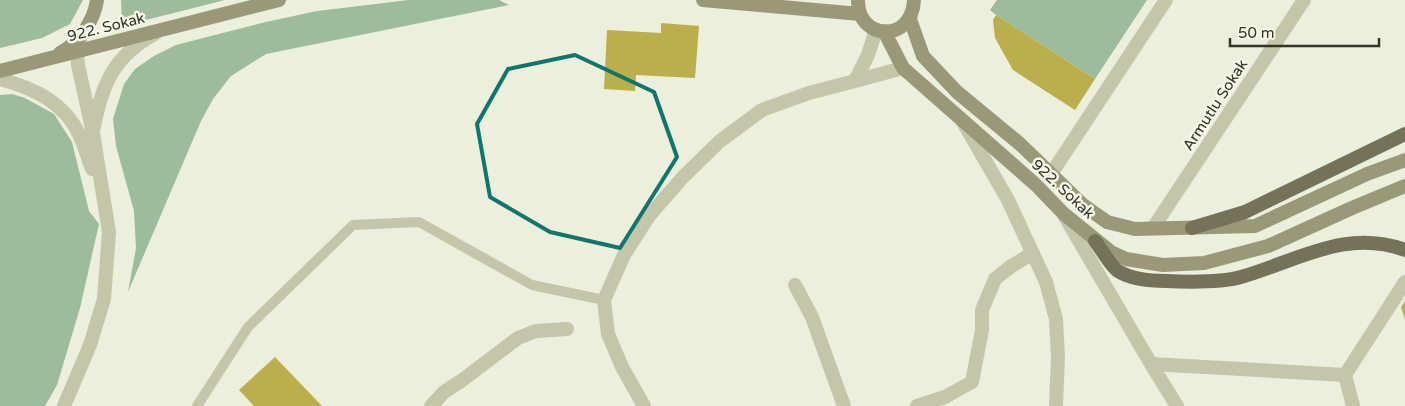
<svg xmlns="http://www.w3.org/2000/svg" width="1405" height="406" viewBox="0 0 1405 406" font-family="'Varela Round',sans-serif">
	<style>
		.green { fill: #9dbc9c }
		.building { fill: #baae4d }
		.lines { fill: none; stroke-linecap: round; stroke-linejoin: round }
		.service { stroke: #c3c6a8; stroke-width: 10 }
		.minor { stroke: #c3c6a8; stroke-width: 14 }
		.tertiary { stroke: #c3c6a8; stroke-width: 14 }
		.secondary { stroke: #99997a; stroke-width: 14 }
		.primary { stroke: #74735a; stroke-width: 14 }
		.marked { fill: none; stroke: #0f766e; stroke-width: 4; stroke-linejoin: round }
		.labels { text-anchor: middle; stroke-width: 5; stroke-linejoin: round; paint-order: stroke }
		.street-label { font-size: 15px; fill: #333327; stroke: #f4f7e7 }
	</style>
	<rect width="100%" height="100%" fill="#ebefdb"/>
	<!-- green -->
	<path class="green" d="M 0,0 L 83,0 L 70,24 L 42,38 L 0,48 Z
		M 121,0 L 225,0 L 122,26 Z
		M 409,0 L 499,0 L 509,5 L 266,54 L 231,76 L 213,99 L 201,121 L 128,292 L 136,248 L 134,211 L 116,146 L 113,119 L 124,84 L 135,69 L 154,56 L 176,45 L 266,22 L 317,11 Z
		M 997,0 L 1147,0 L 1095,79 L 996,15 L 990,10 Z
		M 12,94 L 25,98 L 54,114 L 72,142 L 89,211 L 99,224 L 80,308 L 57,385 L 45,406 L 0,406 L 0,95 Z"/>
	<!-- building -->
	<path class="building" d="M 996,15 L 1095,79 L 1075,110 L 1013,70 L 995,38 L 993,20 Z
		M 661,23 L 699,26 L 695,78 L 636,75 L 635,91 L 604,89 L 607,30 L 661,33 Z
		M 1405,301 L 1405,320 L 1401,307 Z
		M 275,357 L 322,406 L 254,406 L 239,390 Z"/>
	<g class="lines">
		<!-- service -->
		<path class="service" d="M 197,406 L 248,327 L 353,225 L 419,222 L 532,285 L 604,300"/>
		<!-- minor -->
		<path class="minor" d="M 963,122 L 1008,200 L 1046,282 L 1056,319 L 1058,357 L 1056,406
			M 1051,174 L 1166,0
			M 1064,215 L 1151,364 L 1177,406
			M 1153,228 L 1304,0
			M 795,285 L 812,317 L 844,406
			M 1151,364 L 1345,375 L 1405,282
			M 1345,375 L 1353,406
			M 431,406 L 444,392 L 461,381 L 518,338 L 536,331 L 567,329
			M 917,406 L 945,397 L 972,382 L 982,330 L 982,310 L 995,279 L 1010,267 L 1033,253"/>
		<!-- tertiary -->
		<path class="tertiary" d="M 0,79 C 34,88 65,103 80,136 C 85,147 88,159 92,169
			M 855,81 L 903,68
			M 94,127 C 102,83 115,55 156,33
			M 64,406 L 90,345 L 104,299 L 109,232 L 93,133 L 78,65 L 77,51 L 80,40
			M 644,406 L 622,367 L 608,334 L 604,300 L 624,255 L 649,216 L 683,177 L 720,141 L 762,110 L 809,93 L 855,81 L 868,55 L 876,30"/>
		<!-- secondary -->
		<path class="secondary" d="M 703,0 L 860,14
			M 858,0 C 857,40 912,44 914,0
			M 910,19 L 923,56 L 957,92 L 1020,144 L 1083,205 L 1107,222 L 1135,229 L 1255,226 L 1367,174 L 1405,160
			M 884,31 L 903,68 L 1036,185 L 1064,214 L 1111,252 L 1126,259 L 1163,265 L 1204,263 L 1268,246 L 1352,208 L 1405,186
			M 60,53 C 79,43 94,21 97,0
			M 0,71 L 279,0"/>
		<!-- primary -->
		<path class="primary" d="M 1192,228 L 1245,212 L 1405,134
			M 1095,241 C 1101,248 1111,267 1118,271 C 1131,279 1151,281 1166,281 C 1188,282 1219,283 1241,277 C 1297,261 1346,228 1405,250"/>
	</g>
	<!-- marked area -->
	<path class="marked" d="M 575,55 L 654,92 L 677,157 L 620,248 L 550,232 L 490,197 L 477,124 L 508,69 Z"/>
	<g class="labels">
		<!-- street labels -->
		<g class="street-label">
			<text transform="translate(106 27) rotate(-14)" y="5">922. Sokak</text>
			<text transform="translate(1215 105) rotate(-57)" y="5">Armutlu Sokak</text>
			<text transform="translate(1063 189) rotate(43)" y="5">922. Sokak</text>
		</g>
	</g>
	<!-- scale -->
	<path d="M1230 38v8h149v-8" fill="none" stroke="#333327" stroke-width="2.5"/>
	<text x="1238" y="38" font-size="15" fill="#333327" stroke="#f4f7e7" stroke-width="4" paint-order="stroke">50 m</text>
</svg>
